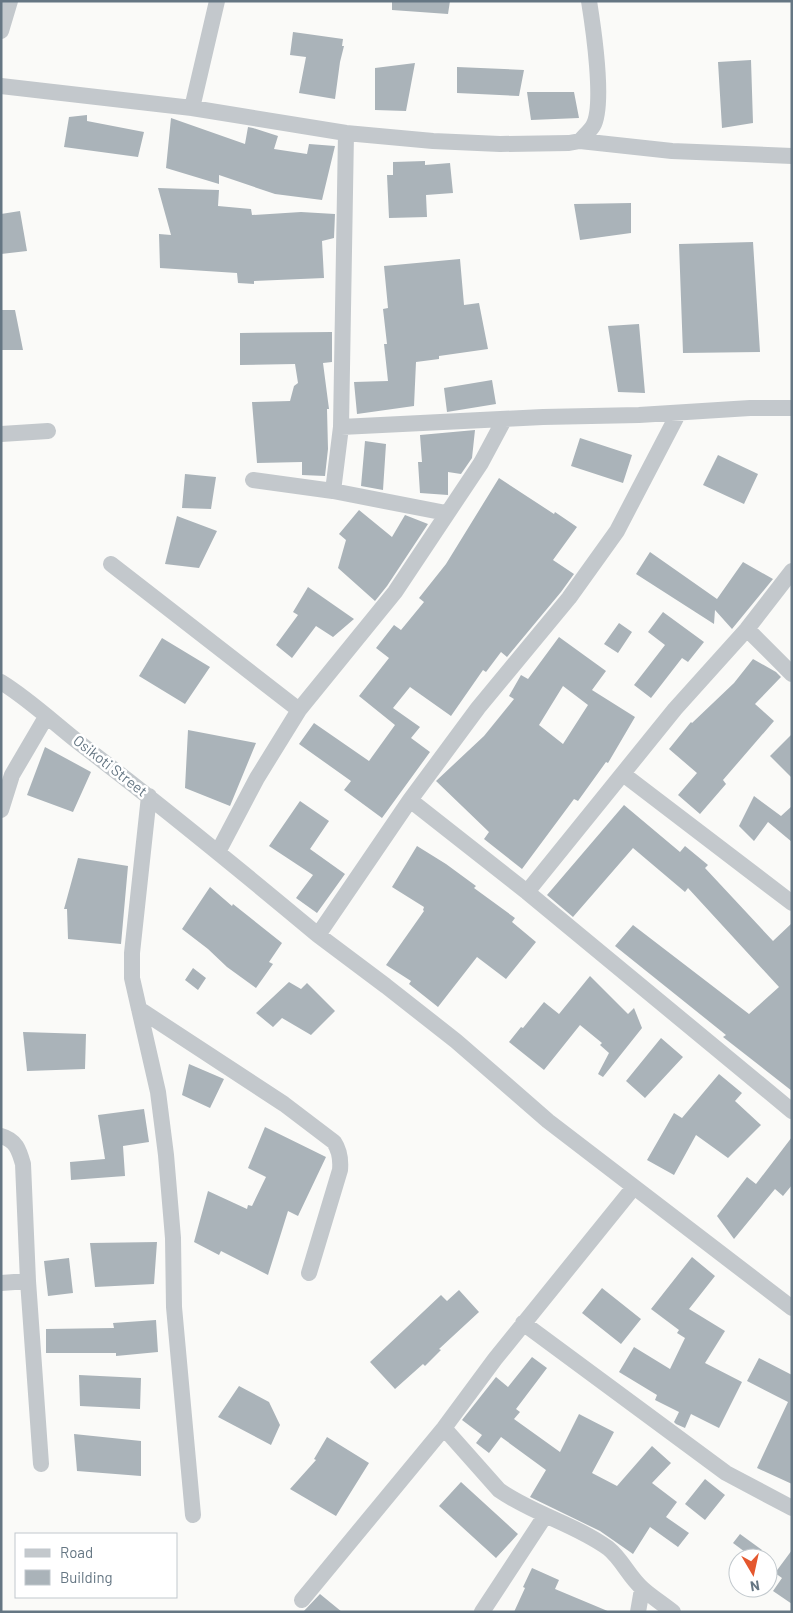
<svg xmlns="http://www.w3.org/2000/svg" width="793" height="1613" viewBox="0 0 793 1613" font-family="Barlow,sans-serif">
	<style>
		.building { fill: #aab3b9; fill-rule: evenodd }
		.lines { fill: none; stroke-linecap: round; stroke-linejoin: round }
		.street { stroke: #c3c8cc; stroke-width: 16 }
		.labels { text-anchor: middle; stroke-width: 5; stroke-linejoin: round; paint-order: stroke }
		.street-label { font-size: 15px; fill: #657683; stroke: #fff }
	</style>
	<rect width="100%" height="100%" fill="#fafaf8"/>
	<!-- building -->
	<path class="building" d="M 392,1 L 450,1 L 448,14 L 392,10 Z
		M 293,32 L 343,39 L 342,46 L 344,46 L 340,62 L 335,99 L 299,93 L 306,57 L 290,55 Z
		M 751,60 L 753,123 L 722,128 L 718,62 Z
		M 415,63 L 406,111 L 375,110 L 375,68 Z
		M 457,67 L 524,70 L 519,96 L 457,93 Z
		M 527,92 L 574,92 L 579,118 L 531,120 Z
		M 87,115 L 87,121 L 144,132 L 138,157 L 64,147 L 69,117 Z
		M 171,118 L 245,144 L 248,127 L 253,128 L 278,136 L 274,149 L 307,154 L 309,144 L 335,146 L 322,200 L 275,194 L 219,175 L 219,184 L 166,168 Z
		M 425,161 L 425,165 L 450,163 L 453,193 L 426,195 L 427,217 L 389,218 L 387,175 L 393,175 L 393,162 Z
		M 158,188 L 219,190 L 218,206 L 251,209 L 252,215 L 301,212 L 335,214 L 334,238 L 322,241 L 324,278 L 254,281 L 254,284 L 238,283 L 237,273 L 160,268 L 159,234 L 171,235 Z
		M 631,203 L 631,233 L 580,240 L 574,204 Z
		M 20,211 L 27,251 L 1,254 L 1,214 Z
		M 753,242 L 760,352 L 683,353 L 679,244 Z
		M 460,259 L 464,305 L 479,303 L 488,349 L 439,356 L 439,359 L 416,362 L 414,406 L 357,414 L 354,382 L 388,381 L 384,344 L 387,344 L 383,309 L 388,308 L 384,266 Z
		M 1,310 L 15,310 L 23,350 L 1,350 Z
		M 639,324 L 645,393 L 618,392 L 608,326 Z
		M 332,332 L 332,362 L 323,363 L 329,409 L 327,409 L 328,449 L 325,476 L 302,475 L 302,462 L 257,463 L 252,402 L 290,401 L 294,386 L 298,383 L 295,364 L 240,365 L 240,333 Z
		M 492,380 L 496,404 L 447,412 L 444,388 Z
		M 475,430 L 472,458 L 461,474 L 448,472 L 448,495 L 420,493 L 418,462 L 422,462 L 420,435 Z
		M 580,438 L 632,455 L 623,483 L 571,466 Z
		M 365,441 L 386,444 L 383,490 L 361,486 Z
		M 718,455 L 758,474 L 744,504 L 703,485 Z
		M 185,474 L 216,477 L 211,509 L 182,508 Z
		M 499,478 L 554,514 L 555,512 L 577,527 L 553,560 L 574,574 L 561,592 L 507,657 L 501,652 L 486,672 L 483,670 L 451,716 L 410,687 L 393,708 L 420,727 L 411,738 L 430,752 L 382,818 L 344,790 L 351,781 L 299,744 L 314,723 L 369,761 L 395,725 L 359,696 L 389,658 L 376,648 L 394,625 L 401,630 L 424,602 L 419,598 L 446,564 Z
		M 359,510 L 392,537 L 405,515 L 428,524 L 387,586 L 375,601 L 338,568 L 346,540 L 339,534 Z
		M 177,516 L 217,531 L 199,568 L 165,564 Z
		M 650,552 L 717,599 L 743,562 L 773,579 L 732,629 L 715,610 L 714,624 L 636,574 Z
		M 308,587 L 354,619 L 333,637 L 316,626 L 292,658 L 276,645 L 298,615 L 293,612 Z
		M 663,612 L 704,642 L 688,662 L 682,658 L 651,698 L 634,685 L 665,645 L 648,632 Z
		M 619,623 L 632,632 L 618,653 L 604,644 Z
		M 559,637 L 606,671 L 592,690 L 635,717 L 608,763 L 606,762 L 578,801 L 574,799 L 522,869 L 484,839 L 489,832 L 436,781 L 484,736 L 514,699 L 509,696 L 521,675 L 528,679 ZM 563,686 L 588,705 L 563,744 L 539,725 Z
		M 162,638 L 210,667 L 185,704 L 139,676 Z
		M 753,659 L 776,672 L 781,677 L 755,704 L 774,721 L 723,780 L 726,784 L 700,814 L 678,795 L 697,773 L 669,749 L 691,722 L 692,723 L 734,683 Z
		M 188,730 L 256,743 L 230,806 L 185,788 Z
		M 792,734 L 792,778 L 770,756 Z
		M 45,747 L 91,772 L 73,812 L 27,795 Z
		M 754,796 L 781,816 L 792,806 L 792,842 L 768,822 L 754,841 L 739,826 Z
		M 300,801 L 329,821 L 310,849 L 345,874 L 317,913 L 296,898 L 313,875 L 269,846 Z
		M 624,805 L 680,852 L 685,846 L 708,865 L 705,868 L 773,941 L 792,923 L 792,1091 L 723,1037 L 726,1035 L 615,946 L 633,925 L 749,1014 L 779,987 L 688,888 L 685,892 L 633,848 L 573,917 L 547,895 Z
		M 417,846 L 446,864 L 476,886 L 474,888 L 515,918 L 512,922 L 536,942 L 506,979 L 477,957 L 438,1007 L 409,984 L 411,981 L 386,965 L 424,911 L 423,910 L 424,907 L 392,887 Z
		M 78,858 L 128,866 L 121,944 L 68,939 L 67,909 L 64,909 Z
		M 210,887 L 232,906 L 233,904 L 282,943 L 269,962 L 273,964 L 256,988 L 227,967 L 208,949 L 182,929 Z
		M 193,968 L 206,978 L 198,990 L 185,980 Z
		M 590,976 L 628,1014 L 634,1008 L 642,1028 L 603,1077 L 598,1074 L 609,1053 L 600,1045 L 602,1043 L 580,1025 L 544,1070 L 509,1042 L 521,1027 L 523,1028 L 544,1002 L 559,1014 Z
		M 289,982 L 301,989 L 307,983 L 335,1011 L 311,1035 L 282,1018 L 273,1027 L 256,1013 Z
		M 23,1032 L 86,1034 L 85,1069 L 27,1071 Z
		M 661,1038 L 683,1057 L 645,1098 L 626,1081 Z
		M 189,1064 L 224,1079 L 210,1108 L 182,1095 Z
		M 719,1074 L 742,1093 L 735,1101 L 761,1125 L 728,1158 L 696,1135 L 674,1175 L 647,1160 L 674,1113 L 682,1118 Z
		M 144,1109 L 149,1142 L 123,1146 L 125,1176 L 71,1180 L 70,1162 L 105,1159 L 98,1115 Z
		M 265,1127 L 326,1157 L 298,1216 L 288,1211 L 268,1275 L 221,1251 L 219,1255 L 194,1242 L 208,1191 L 247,1209 L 248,1205 L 252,1206 L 266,1177 L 248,1168 Z
		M 792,1137 L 792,1185 L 783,1196 L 775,1189 L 734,1239 L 717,1216 L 747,1177 L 756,1184 Z
		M 157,1242 L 154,1284 L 95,1287 L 90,1243 Z
		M 692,1257 L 715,1276 L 689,1309 L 725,1331 L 705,1363 L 742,1382 L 719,1428 L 691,1414 L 685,1428 L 676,1424 L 674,1422 L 679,1412 L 655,1400 L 657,1395 L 619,1372 L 634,1347 L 670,1369 L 685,1338 L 677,1333 L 679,1330 L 651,1309 Z
		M 69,1258 L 73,1293 L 48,1296 L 44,1261 Z
		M 602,1288 L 641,1319 L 621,1344 L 582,1313 Z
		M 459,1290 L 479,1312 L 439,1349 L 441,1350 L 425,1366 L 423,1364 L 395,1389 L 370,1362 L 441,1295 L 447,1301 Z
		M 156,1320 L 158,1352 L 116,1356 L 116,1353 L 46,1353 L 46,1329 L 114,1328 L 113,1323 Z
		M 532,1357 L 547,1368 L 516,1409 L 520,1412 L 514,1419 L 560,1452 L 579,1414 L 614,1432 L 592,1473 L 617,1486 L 652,1446 L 671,1463 L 652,1483 L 677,1502 L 666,1517 L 689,1533 L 678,1547 L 650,1527 L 633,1554 L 600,1531 L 530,1497 L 546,1470 L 501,1437 L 489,1453 L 476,1443 L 482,1435 L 462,1420 L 496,1377 L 508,1387 Z
		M 759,1358 L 792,1375 L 792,1484 L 757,1468 L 788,1402 L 747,1381 Z
		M 79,1375 L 141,1378 L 140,1409 L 80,1406 Z
		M 239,1386 L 269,1402 L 280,1425 L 271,1445 L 218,1417 Z
		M 74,1434 L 141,1441 L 141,1476 L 77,1471 Z
		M 327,1437 L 369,1463 L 336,1516 L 290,1489 L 316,1460 L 314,1459 Z
		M 705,1479 L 725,1495 L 705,1520 L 685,1504 Z
		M 461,1482 L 518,1534 L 496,1558 L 439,1506 Z
		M 740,1534 L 762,1550 L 756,1558 L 753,1558 L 733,1543 Z
		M 792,1550 L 792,1604 L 773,1591 L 782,1578 L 775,1573 Z
		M 532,1568 L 559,1580 L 555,1589 L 610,1612 L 514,1612 L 525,1588 L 523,1587 Z
		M 320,1594 L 342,1612 L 303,1612 Z"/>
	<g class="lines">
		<!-- street -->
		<path class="street" d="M 1,31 L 10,1
			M 1,86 L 192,108 L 346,133 L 433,141 L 500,144 L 569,143 L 580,141 L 672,151 L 792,156
			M 192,108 L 217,1
			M 580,141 C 584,136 590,131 593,126 C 605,106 593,26 589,1
			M 341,427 L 543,417 L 639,415 L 750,408 L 792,408
			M 1,434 L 48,431
			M 253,480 L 333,491 L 446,513
			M 333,491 L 341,427 L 346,133
			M 111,564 L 299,710
			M 747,629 L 792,674
			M 1,682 C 30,700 55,724 82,745 C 162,806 240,870 318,935 L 410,800 L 478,708 L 569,598 L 617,531 L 678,414
			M 623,774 L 792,903
			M 149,796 L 132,953 L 132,978 L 158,1092 L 166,1155 L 173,1238 L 174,1307 L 193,1515
			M 410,800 L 527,892 L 792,1111
			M 1,810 L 12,775 L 46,717
			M 218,852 L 257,778 L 299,710 L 395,592 L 481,463 L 504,420
			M 527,892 L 675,709 L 747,629 L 792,571
			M 318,935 L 386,986 L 456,1041 L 548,1121 L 792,1308
			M 139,1009 L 284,1104 L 334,1142 C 340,1151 341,1159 340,1170 L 309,1273
			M 1,1136 C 16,1140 19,1150 23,1164 L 28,1281 L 41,1464
			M 1,1283 L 28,1281
			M 523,1323 L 726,1473 L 792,1508
			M 444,1428 L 499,1490 C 533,1514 575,1524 608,1548 C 622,1559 629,1577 643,1589 C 652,1597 663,1604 673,1612
			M 302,1600 L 444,1428 L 495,1359 L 634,1187
			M 482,1612 L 545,1516
			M 638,1612 L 642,1589"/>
	</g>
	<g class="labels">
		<!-- street labels -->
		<g class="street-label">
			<text transform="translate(110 766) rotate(38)" y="5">Osikoti Street</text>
		</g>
	</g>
	<!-- border -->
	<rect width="793" height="1613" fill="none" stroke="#657683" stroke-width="5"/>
	<!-- legend -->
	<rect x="15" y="1533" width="162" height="65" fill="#ffffff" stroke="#c1c8cd"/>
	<rect x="25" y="1549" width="25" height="8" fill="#c3c8cc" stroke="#c1c8cd"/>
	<text x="60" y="1558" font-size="15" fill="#657683">Road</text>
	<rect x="25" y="1570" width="25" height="15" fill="#aab3b9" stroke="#c1c8cd"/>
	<text x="60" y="1583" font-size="15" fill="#657683">Building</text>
	<!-- north arrow -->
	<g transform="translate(753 1573) rotate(171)"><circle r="24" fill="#ffffff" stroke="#c1c8cd"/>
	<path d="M0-4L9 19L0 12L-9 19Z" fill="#e4572e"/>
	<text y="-8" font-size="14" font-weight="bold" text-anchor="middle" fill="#657683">N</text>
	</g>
</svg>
